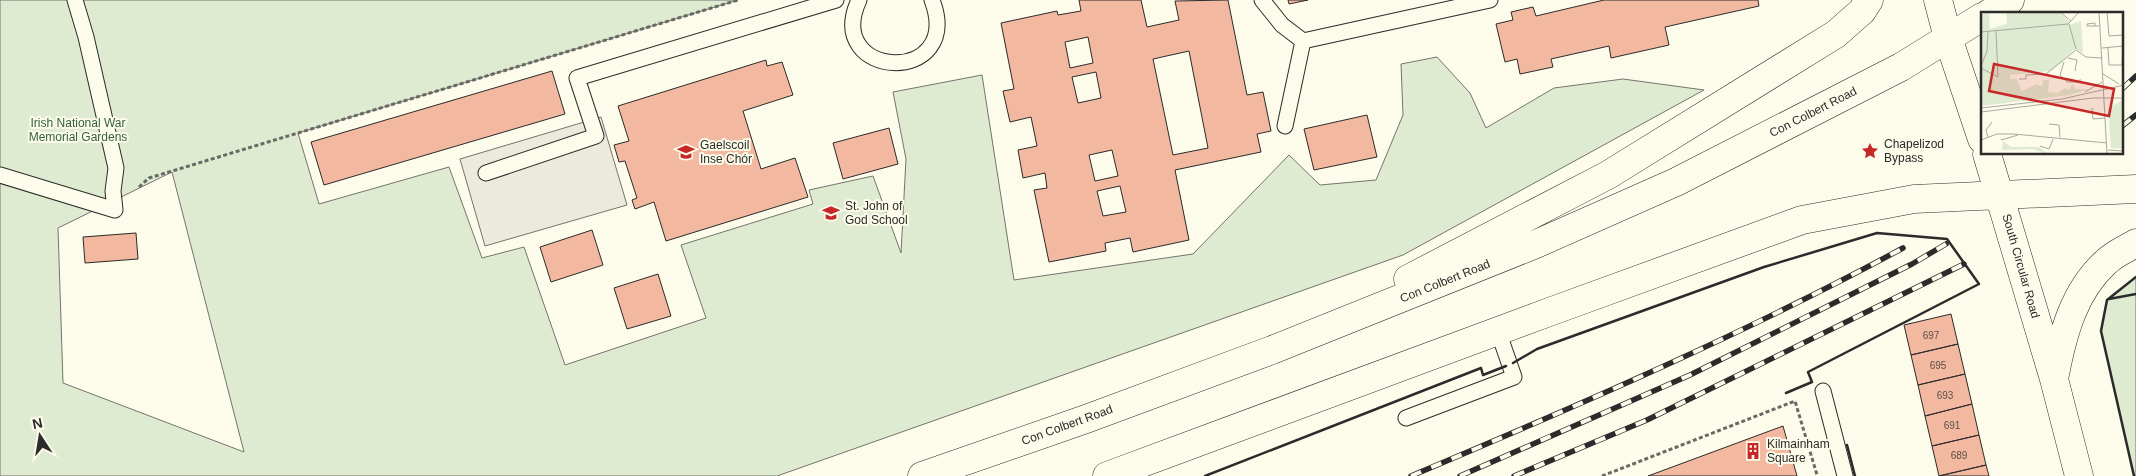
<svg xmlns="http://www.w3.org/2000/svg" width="2136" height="476" viewBox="0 0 2136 476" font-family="Helvetica,sans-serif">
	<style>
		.green { fill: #deebd1; stroke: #74746e; fill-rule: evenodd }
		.parking { fill: #eceadb; stroke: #74746e }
		.building { fill: #f2b8a0; stroke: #2b2b2b; fill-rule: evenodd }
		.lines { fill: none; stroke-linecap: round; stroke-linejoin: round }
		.lane-casing { stroke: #2b2b2b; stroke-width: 17 }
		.secondary-casing { stroke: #2b2b2b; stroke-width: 29 }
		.path { stroke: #6a6964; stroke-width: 3; stroke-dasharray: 4 2.5; stroke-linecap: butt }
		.lane { stroke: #fdfbea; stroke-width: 15 }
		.secondary { stroke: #fdfbea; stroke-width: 28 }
		.rail-casing { stroke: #2b2b2b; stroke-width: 5.5 }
		.rail { stroke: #fdfbea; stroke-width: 4; stroke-dasharray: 11; stroke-linecap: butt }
		.wall { stroke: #2b2b2b; stroke-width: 2.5 }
		.labels { text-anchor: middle; stroke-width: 4; stroke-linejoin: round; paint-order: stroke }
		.number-label { font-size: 10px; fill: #5d4e48 }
		.street-label { font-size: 12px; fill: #2b2b2b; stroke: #fdfbea }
		.park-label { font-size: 12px; fill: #34623c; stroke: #fdfbea }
		.poi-label { font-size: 12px; fill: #2b2b2b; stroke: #fdfbea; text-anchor: start }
		.inset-road { fill: none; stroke: #a9a89e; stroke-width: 1 }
		.view { fill: #c62828; fill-opacity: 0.15; stroke: #c62828; stroke-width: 2.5 }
		.inset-edge { fill: none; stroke: #2b2b2b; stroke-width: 2.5 }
	</style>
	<rect width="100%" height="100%" fill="#fdfbea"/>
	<!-- green -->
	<path class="green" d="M 0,0 L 738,0 L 298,133 L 319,204 L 449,167 L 482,258 L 524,247 L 565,365 L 706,318 L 681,245 L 813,204 L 809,190 L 873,176 L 901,253 L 906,159 L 893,92 L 982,75 L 1014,280 L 1193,254 L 1289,155 L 1320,185 L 1376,180 L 1403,115 L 1401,64 L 1437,57 L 1470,93 L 1486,128 L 1554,88 L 1623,79 L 1704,90 L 1403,255 L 777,476 L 0,476 ZM 172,172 L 244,452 L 63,383 L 58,228 Z
		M 2136,277 L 2136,476 L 2134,476 L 2101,331 L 2107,300 Z"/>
	<!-- parking -->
	<path class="parking" d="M 601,117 L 627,205 L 485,246 L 460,159 Z"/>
	<!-- building -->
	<path class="building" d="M 1079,0 L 1141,0 L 1147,27 L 1179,20 L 1175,1 L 1228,0 L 1247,95 L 1263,92 L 1271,131 L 1257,134 L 1261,152 L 1175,170 L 1189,240 L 1133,252 L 1130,238 L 1105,243 L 1106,251 L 1049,262 L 1034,190 L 1047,188 L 1045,173 L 1023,178 L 1018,150 L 1037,146 L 1031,117 L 1010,122 L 1003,91 L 1014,89 L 1001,23 L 1057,11 L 1058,15 L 1081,11 ZM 1088,37 L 1093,63 L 1070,68 L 1065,42 ZM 1189,51 L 1208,148 L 1173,155 L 1153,59 ZM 1096,72 L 1101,98 L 1078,103 L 1072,77 ZM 1112,150 L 1118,176 L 1095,181 L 1089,155 ZM 1120,186 L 1126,212 L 1103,216 L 1097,191 Z
		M 1288,0 L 1308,0 L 1289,4 Z
		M 1604,0 L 1758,0 L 1759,6 L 1665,27 L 1669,45 L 1611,58 L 1609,46 L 1551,59 L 1553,67 L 1520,74 L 1517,59 L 1505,62 L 1496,24 L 1513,20 L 1511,12 L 1533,7 L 1536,16 Z
		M 766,60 L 767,66 L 782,62 L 793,95 L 743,111 L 761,169 L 795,158 L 808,197 L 666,241 L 654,202 L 635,209 L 632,200 L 637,198 L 625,161 L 619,162 L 614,145 L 629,141 L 618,106 Z
		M 552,71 L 565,114 L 324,185 L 311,142 Z
		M 1367,115 L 1377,157 L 1314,170 L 1304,129 Z
		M 889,128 L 898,164 L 843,179 L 833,143 Z
		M 592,230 L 603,265 L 551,282 L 540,247 Z
		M 136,233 L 138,259 L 85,263 L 83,237 Z
		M 658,274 L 671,316 L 627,329 L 614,288 Z
		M 1951,314 L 1958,344 L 1911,355 L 1904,325 Z
		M 1958,344 L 1965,374 L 1918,385 L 1911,355 Z
		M 1965,374 L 1972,404 L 1925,416 L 1918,385 Z
		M 1972,404 L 1979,435 L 1932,446 L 1925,416 Z
		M 1783,426 L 1797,476 L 1648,476 Z
		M 1979,435 L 1986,465 L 1939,476 L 1932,446 Z
		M 1986,465 L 1989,476 L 1939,476 Z"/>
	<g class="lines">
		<!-- lane casing -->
		<g class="lane-casing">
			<path id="lane" d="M 859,0 C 822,80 965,87 932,0
				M 1262,0 L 1282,25 L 1303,41 L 1490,0
				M 1285,126 L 1303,41
				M 486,173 L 596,136 L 577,78 L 836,0
				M 0,175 L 115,210 L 113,191 L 116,168 L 86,37 L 75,0
				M 1823,391 L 1845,476
				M 1406,418 L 1514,377 L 1498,331"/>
		</g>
		<!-- secondary casing -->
		<g class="secondary-casing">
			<path id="secondary" d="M 1938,0 L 1948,38 L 1982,139
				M 1988,14 L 2010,0
				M 1987,154 L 2054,379 L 2079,476
				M 1408,279 L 1608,175 L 1836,34 L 1862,11 L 1869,0
				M 2055,374 C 2063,333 2074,291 2106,262 C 2114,254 2126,249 2136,243
				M 922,476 L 1086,419 L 1272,350 L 1536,244 L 1676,182 L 1901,67 L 1982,17
				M 1107,476 L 1552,311 L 1802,220 L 1914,199 L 2136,189"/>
		</g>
		<!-- path -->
		<path class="path" d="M 139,187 L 149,178 L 738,0
			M 1602,476 L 1795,401 L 1817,475"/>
		<!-- lane -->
		<use href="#lane" class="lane"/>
		<!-- secondary -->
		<use href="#secondary" class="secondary"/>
		<!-- rail casing -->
		<g class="rail-casing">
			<path id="rail" d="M 2122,89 L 2136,76
				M 2122,126 L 2136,115
				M 1411,476 C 1577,406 1744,334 1903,248
				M 1460,476 L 1690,375 L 1912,264 L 1946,244
				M 1514,476 L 1647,420 L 1964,264"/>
		</g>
		<!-- rail -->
		<use href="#rail" class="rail"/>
		<!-- wall -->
		<path class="wall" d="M 2109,299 L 2136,294
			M 1513,363 L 1537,349 L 1764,267 L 1877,233 L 1947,239 L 1979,284 L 1808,372 L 1812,382 L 1786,393
			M 1847,445 L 1855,476
			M 1205,476 L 1481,368 L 1483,375 L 1506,366
			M 2134,476 L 2101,331 L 2107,300 L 2136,277"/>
	</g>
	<!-- icons -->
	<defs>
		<g id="sight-bare" transform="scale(1.35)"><path d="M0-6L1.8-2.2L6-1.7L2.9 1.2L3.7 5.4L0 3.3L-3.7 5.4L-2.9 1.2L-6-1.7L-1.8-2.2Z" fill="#c62828" stroke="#fdfbea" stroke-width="2.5" paint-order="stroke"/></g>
		<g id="school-bare" transform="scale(1.35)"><path d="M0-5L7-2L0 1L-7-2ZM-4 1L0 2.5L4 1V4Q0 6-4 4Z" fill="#c62828" stroke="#fdfbea" stroke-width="2.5" paint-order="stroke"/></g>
		<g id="building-bare" transform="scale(1.35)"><path d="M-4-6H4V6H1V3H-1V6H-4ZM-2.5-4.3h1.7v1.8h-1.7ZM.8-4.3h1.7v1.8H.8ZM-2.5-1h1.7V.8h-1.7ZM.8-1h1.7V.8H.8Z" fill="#c62828" stroke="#fdfbea" stroke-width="2.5" paint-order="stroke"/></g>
	</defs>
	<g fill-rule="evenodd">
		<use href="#sight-bare" x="1870" y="151"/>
		<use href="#school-bare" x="686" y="152"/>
		<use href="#school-bare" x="831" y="213"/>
		<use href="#building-bare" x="1753" y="451"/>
	</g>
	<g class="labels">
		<!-- number labels -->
		<g class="number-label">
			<text x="1931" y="339">697</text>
			<text x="1938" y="369">695</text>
			<text x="1945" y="399">693</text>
			<text x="1952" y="429">691</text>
			<text x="1959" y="459">689</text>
		</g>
		<!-- street labels -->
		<g class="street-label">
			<text transform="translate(1813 112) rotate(-27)" y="4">Con Colbert Road</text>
			<text transform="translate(2021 266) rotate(74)" y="4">South Circular Road</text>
			<text transform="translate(1445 281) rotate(-22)" y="4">Con Colbert Road</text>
			<text transform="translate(1067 425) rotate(-20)" y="4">Con Colbert Road</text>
		</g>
		<!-- park labels -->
		<g class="park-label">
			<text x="78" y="127">Irish National War<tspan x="78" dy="14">Memorial Gardens</tspan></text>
		</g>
		<!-- poi labels -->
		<g class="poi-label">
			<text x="1884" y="148">Chapelizod<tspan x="1884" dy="14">Bypass</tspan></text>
			<text x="700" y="149">Gaelscoil<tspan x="700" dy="14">Inse Chór</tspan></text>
			<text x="845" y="210">St. John of<tspan x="845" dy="14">God School</tspan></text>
			<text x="1767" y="448">Kilmainham<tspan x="1767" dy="14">Square</tspan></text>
		</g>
	</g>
	<!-- overview -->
	<g transform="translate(1981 12)">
		<rect width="142" height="142" fill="#fdfbea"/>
		<path d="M 25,0 L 78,0 L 88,9 L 88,13 L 100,9 L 102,41 L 94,37 L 70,59 L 29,63 L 29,67 L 36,67 L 41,79 L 56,72 L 61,75 L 62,68 L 68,68 L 67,80 L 77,81 L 84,76 L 88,78 L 91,72 L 95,77 L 108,77 L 89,83 L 0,94 L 0,2 L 8,1 L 9,17 L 26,12 ZM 142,88 L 142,137 L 130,136 L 127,96 ZM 22,129 L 30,135 L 58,135 L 67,142 L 51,137 L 21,138 Z" fill="#deebd1"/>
		<path class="inset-road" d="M 79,0 L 90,9 L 98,0M 118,0 L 126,142M 126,0 L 128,24 L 143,23M 142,0 L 142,23M 88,12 L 95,37M 114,14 L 114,11 L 106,12 L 106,14 L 118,14M 0,20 L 87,12 L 90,9M 121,36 L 143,34M 127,36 L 128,53 L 141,53 L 142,34M 87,46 L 96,48 L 94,59M 83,50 L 79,63 L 86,70 L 99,70 L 99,67M 0,54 L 6,39 L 7,20M 0,56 L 17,65 L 15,19M 65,62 L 95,38 L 105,45 L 121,46M 122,62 L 138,72M 38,67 L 45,67 L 45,63 L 62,62M 104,80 L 121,70M 0,96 L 81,87 L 143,73M 111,96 L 112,107 L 124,106M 0,100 L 112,86 L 143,86M 68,112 L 78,113 L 79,125M 7,125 L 5,118 L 11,110M 0,128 L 16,122 L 33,122 L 126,131M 20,128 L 37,123M 59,134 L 68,137 L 72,127M 127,138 L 143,139"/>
		<path class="view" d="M 13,52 L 133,77 L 128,104 L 8,79 Z"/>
		<rect width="142" height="142" class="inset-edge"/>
	</g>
	<!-- north arrow -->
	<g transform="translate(40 436) rotate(348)" stroke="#fdfbea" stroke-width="4" paint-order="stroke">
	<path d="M0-4L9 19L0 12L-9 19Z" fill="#2b2b2b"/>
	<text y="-8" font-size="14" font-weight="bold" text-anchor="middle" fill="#2b2b2b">N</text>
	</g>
</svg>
